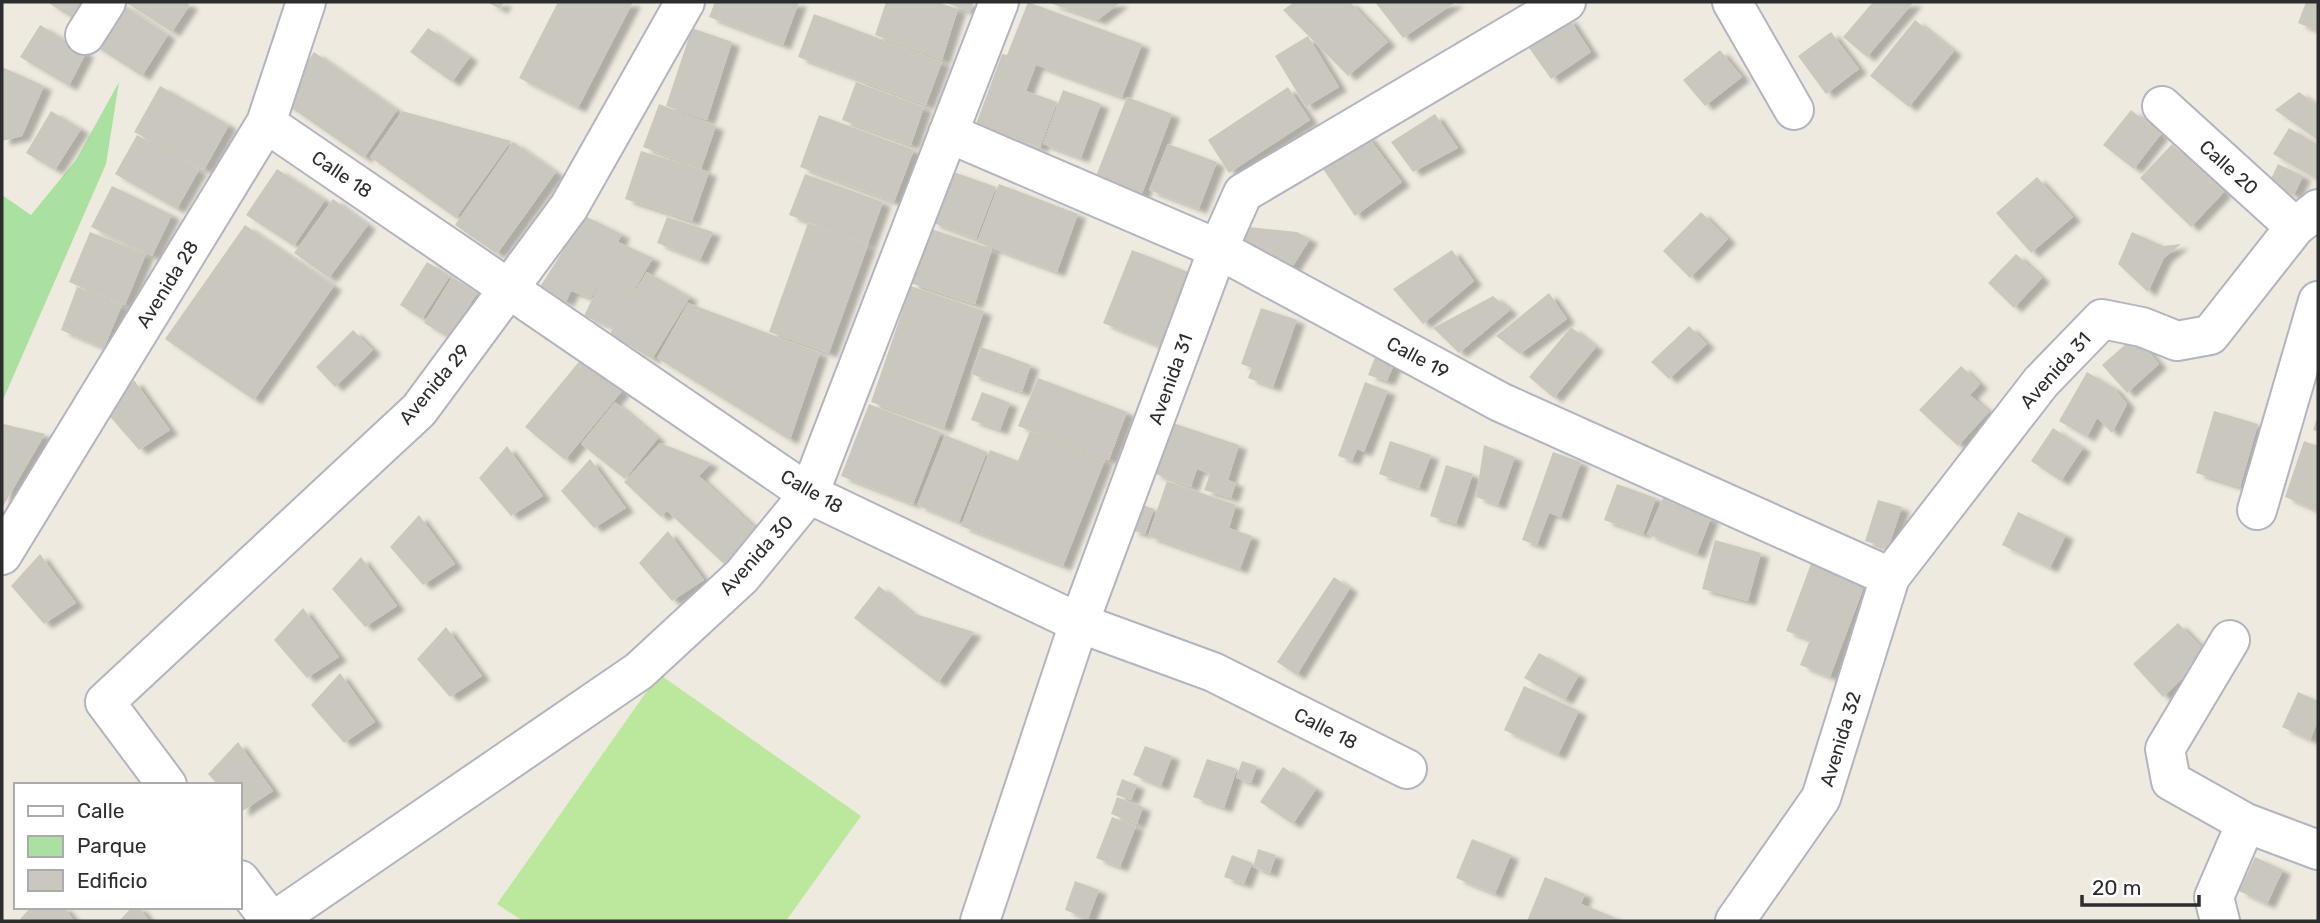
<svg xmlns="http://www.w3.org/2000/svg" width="2320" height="923" viewBox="0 0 2320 923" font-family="Rubik,sans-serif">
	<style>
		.green { fill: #abe1a0 }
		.pitch { fill: #bbe89c }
		.building { fill: #cac8be; filter: url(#shadow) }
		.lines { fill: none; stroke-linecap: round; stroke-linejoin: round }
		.minor-casing { stroke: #b3b4c0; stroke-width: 42 }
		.minor { stroke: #fff; stroke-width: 38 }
		.labels { text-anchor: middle; stroke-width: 7; stroke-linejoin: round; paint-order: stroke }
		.street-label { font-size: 19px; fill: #2d2d2d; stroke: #fff }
	</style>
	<defs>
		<filter id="shadow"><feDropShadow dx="8" dy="4.5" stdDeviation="2" flood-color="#0004"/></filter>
	</defs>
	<rect width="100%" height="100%" fill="#eeeae0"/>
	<!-- green -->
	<path class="green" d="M 119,82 L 106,164 L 2,402 L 2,195 L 31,215 L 76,160 Z"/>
	<!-- pitch -->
	<path class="pitch" d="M 659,674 L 861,816 L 786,921 L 523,921 L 497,904 Z"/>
	<!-- building -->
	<path class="building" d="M 47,2 L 96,2 L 82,24 Z
		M 118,2 L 168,35 L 142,76 L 89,42 Z
		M 125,2 L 185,2 L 190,5 L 172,32 Z
		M 487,2 L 504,2 L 500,9 Z
		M 558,2 L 633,2 L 578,108 L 519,78 Z
		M 715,2 L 799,2 L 783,45 L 709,17 Z
		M 886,2 L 937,2 L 958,9 L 942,60 L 875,35 Z
		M 944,2 L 974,2 L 970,12 Z
		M 1028,2 L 1142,44 L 1122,97 L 1036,65 L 1026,91 L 1057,102 L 1040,148 L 976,124 L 1002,54 L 1007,55 Z
		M 1047,2 L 1121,2 L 1098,20 Z
		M 1294,2 L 1350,2 L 1388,42 L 1348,76 L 1283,10 Z
		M 1375,2 L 1456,2 L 1403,38 Z
		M 1873,2 L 1914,2 L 1867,57 L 1843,37 Z
		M 2306,2 L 2318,2 L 2318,31 L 2298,23 Z
		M 814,14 L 942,62 L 926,105 L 798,57 Z
		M 1568,17 L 1591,52 L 1551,79 L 1527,45 Z
		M 1915,20 L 1954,51 L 1909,107 L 1870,76 Z
		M 40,25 L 86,53 L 69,86 L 20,57 Z
		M 428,28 L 470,57 L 452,82 L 410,52 Z
		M 692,28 L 732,42 L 707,120 L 666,106 Z
		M 1831,32 L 1859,69 L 1826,94 L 1798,56 Z
		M 1308,36 L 1339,87 L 1306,107 L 1275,56 Z
		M 1720,50 L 1742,77 L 1705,106 L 1683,80 Z
		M 314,52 L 397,110 L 364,158 L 280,100 Z
		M 2,67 L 44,86 L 22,136 L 2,141 Z
		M 856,82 L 924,107 L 911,145 L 842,120 Z
		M 160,86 L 229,125 L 204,170 L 134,132 Z
		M 1288,87 L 1310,120 L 1229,173 L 1208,140 Z
		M 1063,90 L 1101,104 L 1081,158 L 1043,144 Z
		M 2299,92 L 2318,106 L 2318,140 L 2275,110 Z
		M 1127,97 L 1172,114 L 1140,199 L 1094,181 Z
		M 659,104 L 716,126 L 701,169 L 643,147 Z
		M 2131,110 L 2161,134 L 2134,169 L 2103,145 Z
		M 51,111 L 81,129 L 55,170 L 26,153 Z
		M 402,111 L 511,141 L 456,218 L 370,157 Z
		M 1435,114 L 1458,148 L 1413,172 L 1391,142 Z
		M 819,115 L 914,150 L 894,202 L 800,167 Z
		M 2289,128 L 2318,145 L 2318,173 L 2315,178 L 2273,154 Z
		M 1366,134 L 1402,182 L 1355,216 L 1319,163 Z
		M 137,135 L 199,170 L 177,209 L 115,174 Z
		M 513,142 L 556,172 L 497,254 L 455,225 Z
		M 1168,144 L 1217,162 L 1199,209 L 1149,190 Z
		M 2172,144 L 2224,192 L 2191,227 L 2140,178 Z
		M 641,151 L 709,172 L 692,221 L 625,199 Z
		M 2278,164 L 2303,176 L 2294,195 L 2269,183 Z
		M 277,169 L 325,200 L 294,246 L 246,215 Z
		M 951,171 L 996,187 L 976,239 L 931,222 Z
		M 805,174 L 883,202 L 868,244 L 789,215 Z
		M 2037,177 L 2073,217 L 2031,253 L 1996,213 Z
		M 999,184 L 1078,214 L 1057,272 L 977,242 Z
		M 112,186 L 172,215 L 152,256 L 91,227 Z
		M 333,199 L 368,225 L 329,278 L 294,253 Z
		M 1701,212 L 1728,239 L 1690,278 L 1663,251 Z
		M 585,216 L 622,234 L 618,242 L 653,258 L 618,318 L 647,272 L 690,297 L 652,359 L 610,334 L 613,328 L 584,316 L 609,264 L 591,298 L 571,291 L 566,302 L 538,290 Z
		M 667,217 L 713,232 L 700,260 L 657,243 Z
		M 808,223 L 868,245 L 829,353 L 769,332 Z
		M 245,225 L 334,286 L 254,400 L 165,339 Z
		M 1249,227 L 1297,232 L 1310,239 L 1286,277 L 1240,250 Z
		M 928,228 L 992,249 L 975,304 L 910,283 Z
		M 90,232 L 146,254 L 125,305 L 69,282 Z
		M 2132,232 L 2163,246 L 2181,244 L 2164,258 L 2148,292 L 2118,264 Z
		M 1132,250 L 1188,272 L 1159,346 L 1103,323 Z
		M 1452,250 L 1474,281 L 1423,324 L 1393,289 Z
		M 2016,254 L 2042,278 L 2014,308 L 1988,283 Z
		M 427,262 L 450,276 L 422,319 L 400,305 Z
		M 452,277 L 477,293 L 449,338 L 424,323 Z
		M 911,286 L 984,311 L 944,428 L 871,402 Z
		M 77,287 L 122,305 L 104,348 L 61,330 Z
		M 1549,293 L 1567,319 L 1520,354 L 1496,336 Z
		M 1493,296 L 1510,310 L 1459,353 L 1433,328 Z
		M 688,303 L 820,353 L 790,440 L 657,358 Z
		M 1261,308 L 1297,320 L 1273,387 L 1248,378 L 1252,368 L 1241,364 Z
		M 1689,326 L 1707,344 L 1669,379 L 1651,362 Z
		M 1571,327 L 1596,347 L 1554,398 L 1529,377 Z
		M 353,330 L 373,350 L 335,387 L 316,367 Z
		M 2135,336 L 2159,364 L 2127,393 L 2102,365 Z
		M 981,347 L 1031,365 L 1022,392 L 971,374 Z
		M 1377,352 L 1396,360 L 1387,381 L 1368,375 Z
		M 582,358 L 622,391 L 565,460 L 525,427 Z
		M 1961,366 L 1980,384 L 1970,395 L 1989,412 L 1958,446 L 1919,410 Z
		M 2087,372 L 2114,388 L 2127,404 L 2112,433 L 2097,418 L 2087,437 L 2059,421 Z
		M 1038,378 L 1127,412 L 1109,460 L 1018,426 Z
		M 134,380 L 170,430 L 139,450 L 106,412 Z
		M 1365,382 L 1388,391 L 1364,452 L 1357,449 L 1352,461 L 1338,456 Z
		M 982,392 L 1010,403 L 1000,430 L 971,420 Z
		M 615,402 L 658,438 L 625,479 L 581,444 Z
		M 869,404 L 941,432 L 913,504 L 841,476 Z
		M 2214,411 L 2258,424 L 2240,487 L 2196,473 Z
		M 2318,415 L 2318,432 L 2313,430 Z
		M 1170,422 L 1239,445 L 1228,480 L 1236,483 L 1231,498 L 1204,490 L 1210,474 L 1197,469 L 1191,487 L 1153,473 Z
		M 4,424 L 45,434 L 2,508 L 2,427 Z
		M 2053,428 L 2083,448 L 2061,481 L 2031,461 Z
		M 1030,431 L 1105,460 L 1063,566 L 961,526 L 990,450 L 1018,461 Z
		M 945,435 L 987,452 L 959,522 L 917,505 Z
		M 1390,441 L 1431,455 L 1419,488 L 1379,474 Z
		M 2304,441 L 2318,446 L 2318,511 L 2285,497 Z
		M 660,443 L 711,463 L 699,476 L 756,529 L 724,564 L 667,511 L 661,517 L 624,482 Z
		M 1484,445 L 1515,457 L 1498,505 L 1476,497 Z
		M 507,446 L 543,496 L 511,516 L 479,478 Z
		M 1553,452 L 1581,462 L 1561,517 L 1549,513 L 1537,545 L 1522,540 Z
		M 590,459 L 626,508 L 594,528 L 561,491 Z
		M 1446,465 L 1473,474 L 1456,524 L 1430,516 Z
		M 1167,481 L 1236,505 L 1229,528 L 1252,536 L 1240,569 L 1148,536 Z
		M 1617,484 L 1656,498 L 1643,534 L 1604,520 Z
		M 1663,498 L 1711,518 L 1697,554 L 1647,534 Z
		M 1878,500 L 1902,507 L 1888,548 L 1865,541 Z
		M 1140,504 L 1154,509 L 1145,534 L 1131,530 Z
		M 2018,512 L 2066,535 L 2050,568 L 2002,545 Z
		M 419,515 L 455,564 L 423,585 L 390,547 Z
		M 668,531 L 704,580 L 672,601 L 639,563 Z
		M 1715,540 L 1761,553 L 1748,601 L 1702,589 Z
		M 40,554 L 76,603 L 44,624 L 11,586 Z
		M 361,557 L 397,606 L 365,627 L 332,589 Z
		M 1812,561 L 1866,581 L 1830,677 L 1800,665 L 1810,640 L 1786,631 Z
		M 1334,577 L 1350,588 L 1297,675 L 1277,662 Z
		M 879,586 L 912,613 L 974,632 L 938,683 L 854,618 Z
		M 303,608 L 339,657 L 307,678 L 274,640 Z
		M 2178,623 L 2208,654 L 2163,697 L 2133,664 Z
		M 446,627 L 482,676 L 450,697 L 417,659 Z
		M 1539,653 L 1579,675 L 1565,700 L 1524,678 Z
		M 340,673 L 375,722 L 344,743 L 311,705 Z
		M 1524,686 L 1579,711 L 1558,755 L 1504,730 Z
		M 2298,692 L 2318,701 L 2318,721 L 2310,740 L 2282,727 Z
		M 238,742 L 273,791 L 241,812 L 240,785 L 218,785 L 208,774 Z
		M 1145,746 L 1172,756 L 1161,786 L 1133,775 Z
		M 1207,759 L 1237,769 L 1224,808 L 1193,797 Z
		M 1242,761 L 1257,766 L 1251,783 L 1236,778 Z
		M 1283,767 L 1316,789 L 1293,824 L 1260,802 Z
		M 1122,779 L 1137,785 L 1131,800 L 1116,795 Z
		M 1117,797 L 1143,807 L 1137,824 L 1111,814 Z
		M 1112,817 L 1136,826 L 1120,867 L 1096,858 Z
		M 1472,839 L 1511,855 L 1495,894 L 1456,878 Z
		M 1258,849 L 1276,855 L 1270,873 L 1253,867 Z
		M 1232,855 L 1252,863 L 1244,884 L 1224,877 Z
		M 2255,857 L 2283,870 L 2267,904 L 2239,891 Z
		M 1545,877 L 1585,894 L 1581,904 L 1614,917 L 1612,921 L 1527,921 Z
		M 1075,881 L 1099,890 L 1088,919 L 1065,910 Z
		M 31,907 L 64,907 L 74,921 L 23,921 L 20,919 Z
		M 132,907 L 139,907 L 149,921 L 119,921 Z"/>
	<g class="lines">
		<!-- minor casing -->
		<g class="minor-casing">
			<path id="minor" d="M 1732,2 L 1794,110
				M 85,35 L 106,2
				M 2162,106 L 2295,227
				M 266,123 L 809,494 L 1079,623 L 1213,672 L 1407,769
				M 948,133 L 1218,249 L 1500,402 L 1890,577
				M 2257,510 L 2318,301
				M 2,555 L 266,123 L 306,2
				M 2230,640 L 2165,749 L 2171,781 L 2246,823 L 2318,850
				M 167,785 L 105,702 L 419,410 L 569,207 L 685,2
				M 240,880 L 271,921
				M 274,921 L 639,671 L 742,576 L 809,494 L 999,2
				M 980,921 L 1079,623 L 1218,249 L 1243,193 L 1566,2
				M 1735,921 L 1821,798 L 1890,577 L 2041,382 L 2102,319 L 2142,327 L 2177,341 L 2210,335 L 2295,227 L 2318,209
				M 2220,921 L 2214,897 L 2246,823"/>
		</g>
		<!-- minor -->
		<use href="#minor" class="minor"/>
	</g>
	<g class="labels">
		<!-- street labels -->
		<g class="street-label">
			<text transform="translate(2229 167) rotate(42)" y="7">Calle 20</text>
			<text transform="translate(342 174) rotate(34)" y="7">Calle 18</text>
			<text transform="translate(167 284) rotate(-58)" y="7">Avenida 28</text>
			<text transform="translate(1418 357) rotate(28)" y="7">Calle 19</text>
			<text transform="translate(2055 370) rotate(-48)" y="7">Avenida 31</text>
			<text transform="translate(1170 379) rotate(-70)" y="7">Avenida 31</text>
			<text transform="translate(434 384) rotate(-50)" y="7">Avenida 29</text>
			<text transform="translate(812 491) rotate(30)" y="7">Calle 18</text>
			<text transform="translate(756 555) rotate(-48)" y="7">Avenida 30</text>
			<text transform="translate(1326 728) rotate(27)" y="7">Calle 18</text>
			<text transform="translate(1840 739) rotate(-73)" y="7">Avenida 32</text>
		</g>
	</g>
	<!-- border -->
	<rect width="2320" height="923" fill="none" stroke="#2d2d2d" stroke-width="7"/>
	<!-- legend -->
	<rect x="14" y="783" width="228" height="126" fill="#ffffff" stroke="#ababab" stroke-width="2"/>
	<rect x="28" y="806" width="35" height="10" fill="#ffffff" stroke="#ababab" stroke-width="2"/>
	<text x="77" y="818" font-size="21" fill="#2d2d2d">Calle</text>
	<rect x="28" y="836" width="35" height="21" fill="#abe1a0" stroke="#ababab" stroke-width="2"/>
	<text x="77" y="853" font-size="21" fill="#2d2d2d">Parque</text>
	<rect x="28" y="870" width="35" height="21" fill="#cac8be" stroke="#ababab" stroke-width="2"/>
	<text x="77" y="888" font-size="21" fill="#2d2d2d">Edificio</text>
	<!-- scale -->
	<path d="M2082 895v10h117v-10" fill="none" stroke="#2d2d2d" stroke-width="3.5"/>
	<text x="2092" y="895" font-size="21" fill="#2d2d2d" stroke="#ffffff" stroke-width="5" paint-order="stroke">20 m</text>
</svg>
